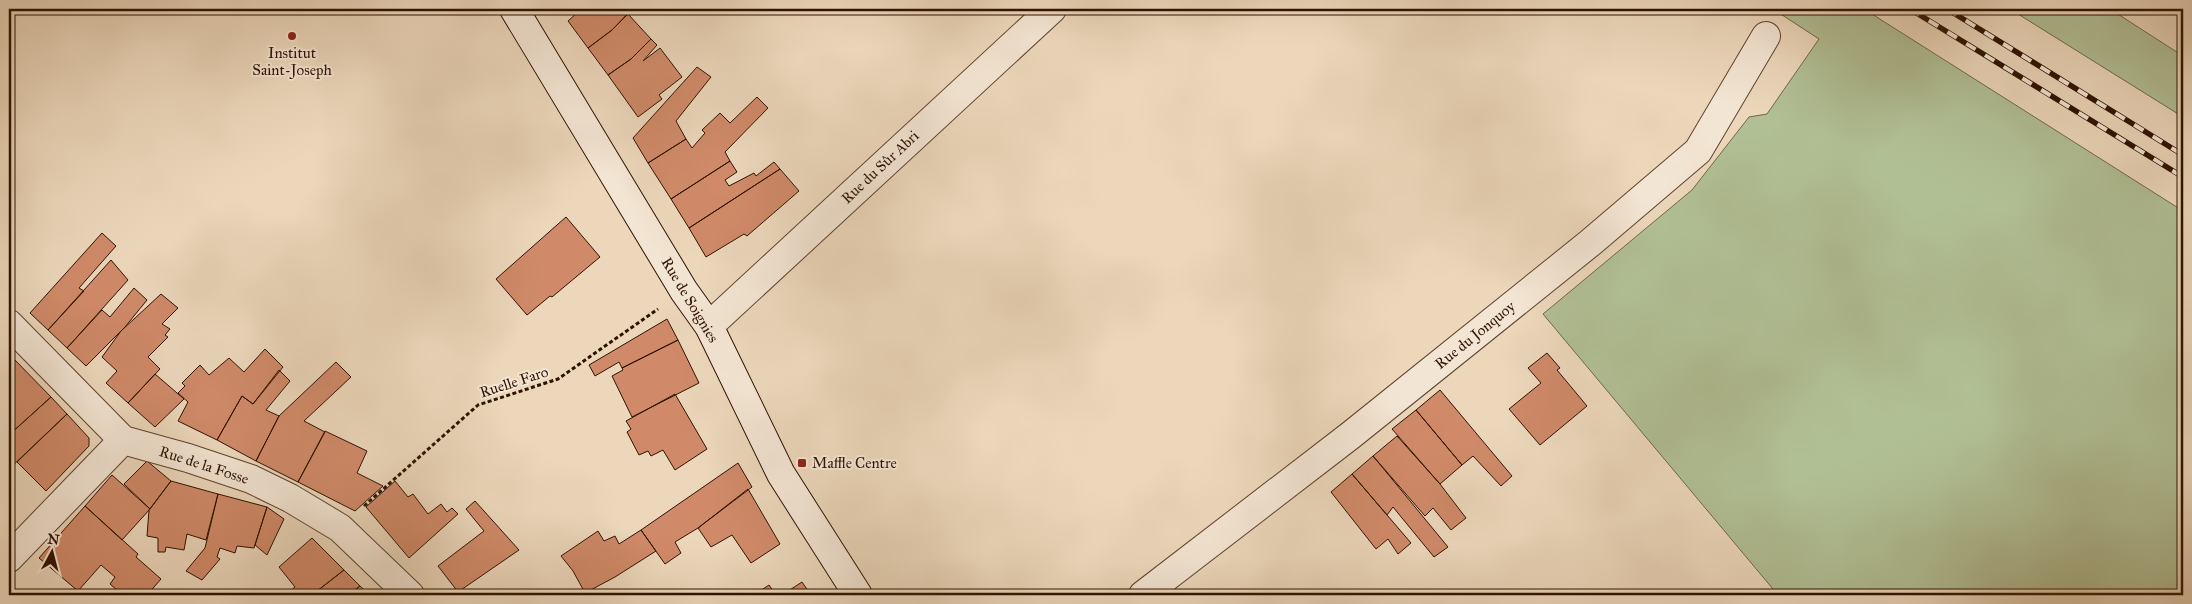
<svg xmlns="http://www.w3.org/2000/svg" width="2192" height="604" viewBox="0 0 2192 604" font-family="'IM FELL Great Primer',serif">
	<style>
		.green { fill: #b1bf95; stroke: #70684a }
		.building { fill: #d08a69; stroke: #2f1200 }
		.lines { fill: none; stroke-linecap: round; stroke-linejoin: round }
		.street-casing { stroke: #5e432f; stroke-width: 30 }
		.secondary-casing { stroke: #2f1200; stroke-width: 30 }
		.path { stroke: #2f1200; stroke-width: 3; stroke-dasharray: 4 2.5; stroke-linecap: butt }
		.street { stroke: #f3e5d3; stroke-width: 28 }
		.secondary { stroke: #f3e5d3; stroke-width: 28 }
		.rail-casing { stroke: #2f1200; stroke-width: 5.5 }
		.rail { stroke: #f3e5d3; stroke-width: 4; stroke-dasharray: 11; stroke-linecap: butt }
		.poi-dot { fill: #8f2418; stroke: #f3e5d3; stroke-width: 2 }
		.labels { text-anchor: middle; stroke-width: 4; stroke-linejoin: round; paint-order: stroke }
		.poi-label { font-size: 15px; fill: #2f1200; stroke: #f3e5d3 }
		.street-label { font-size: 15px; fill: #2f1200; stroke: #f3e5d3 }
	</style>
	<rect width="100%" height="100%" fill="#ecd7bb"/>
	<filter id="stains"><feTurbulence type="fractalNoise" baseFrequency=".004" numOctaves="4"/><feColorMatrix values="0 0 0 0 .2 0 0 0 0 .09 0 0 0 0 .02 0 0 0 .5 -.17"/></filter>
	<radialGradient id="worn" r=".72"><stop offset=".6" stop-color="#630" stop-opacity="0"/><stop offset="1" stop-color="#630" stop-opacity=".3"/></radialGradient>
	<!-- green -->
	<path class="green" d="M 1773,9 L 1864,9 L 2183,211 L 2183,595 L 1778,595 L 1543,314 L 1692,190 L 1749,117 L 1767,114 L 1819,39 Z
		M 2010,9 L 2110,9 L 2183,56 L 2183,117 Z"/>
	<!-- building -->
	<path class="building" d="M 576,9 L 632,9 L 612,30 L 588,48 L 568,21 L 578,12 Z
		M 628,14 L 651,39 L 631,59 L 608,75 L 588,48 L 612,30 Z
		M 651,39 L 657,45 L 643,61 L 660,48 L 682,77 L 659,95 L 662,99 L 638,117 L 608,75 L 631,59 Z
		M 697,67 L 711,77 L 676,121 L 686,139 L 648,163 L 633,138 Z
		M 757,97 L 768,108 L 725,152 L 730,161 L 671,199 L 648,163 L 686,139 L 692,148 L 705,133 L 702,130 L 720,113 L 730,123 Z
		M 730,161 L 737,172 L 725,180 L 729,186 L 754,173 L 756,176 L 774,162 L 780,169 L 689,228 L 671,199 Z
		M 780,169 L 799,191 L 747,236 L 744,234 L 706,257 L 689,228 Z
		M 566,217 L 600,257 L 552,297 L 550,296 L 527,315 L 496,279 Z
		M 102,233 L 116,246 L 79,288 L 84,291 L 48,330 L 30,313 Z
		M 111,260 L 128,280 L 67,348 L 48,330 Z
		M 134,288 L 147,300 L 125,327 L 86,366 L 67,348 L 102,310 L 110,317 Z
		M 161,294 L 178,308 L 162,324 L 170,329 L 165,335 L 168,337 L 148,357 L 160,369 L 128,403 L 106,383 L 117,371 L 102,357 L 121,331 Z
		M 667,319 L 678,340 L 622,368 L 619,362 L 595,376 L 589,365 Z
		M 678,340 L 699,383 L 632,417 L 612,376 L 623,370 L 622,368 Z
		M 265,349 L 283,367 L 253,404 L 242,396 L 217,440 L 178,421 L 188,402 L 178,393 L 185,386 L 182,383 L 200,365 L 209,375 L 229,358 L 244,372 Z
		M 1547,353 L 1560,368 L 1557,370 L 1587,406 L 1540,445 L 1509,409 L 1541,383 L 1528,368 Z
		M 14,359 L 51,397 L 9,435 L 9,365 Z
		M 336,362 L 351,377 L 304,421 L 325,432 L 298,482 L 256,461 L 279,416 Z
		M 279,370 L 290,381 L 266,410 L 279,416 L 256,461 L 217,440 L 242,396 L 253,404 Z
		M 155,374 L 184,399 L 155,427 L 128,403 Z
		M 1440,390 L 1512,476 L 1501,486 L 1473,456 L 1462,465 L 1416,410 Z
		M 675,394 L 707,449 L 675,470 L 663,450 L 651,456 L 648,451 L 639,455 L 627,432 L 631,429 L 626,421 Z
		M 51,397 L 67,414 L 9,469 L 9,435 Z
		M 1416,410 L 1462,465 L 1440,484 L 1392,429 Z
		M 67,414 L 89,438 L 89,446 L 46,491 L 17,462 Z
		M 325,431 L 367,451 L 357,473 L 383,486 L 355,511 L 298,482 Z
		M 1397,436 L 1440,484 L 1466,518 L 1451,530 L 1433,508 L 1425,516 L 1373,456 Z
		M 1373,456 L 1448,547 L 1434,557 L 1393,507 L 1387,515 L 1352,474 Z
		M 147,461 L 171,481 L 150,509 L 124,484 Z
		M 738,463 L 752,487 L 698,528 L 675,542 L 681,553 L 665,564 L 641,530 Z
		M 1352,474 L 1411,543 L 1398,554 L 1388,539 L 1376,549 L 1331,492 Z
		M 112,475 L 150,509 L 122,540 L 85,506 Z
		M 171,481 L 218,494 L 206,540 L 187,534 L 184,550 L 166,547 L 165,552 L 158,552 L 158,538 L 147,536 L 149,510 Z
		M 395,481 L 408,497 L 413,494 L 428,514 L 441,504 L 447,512 L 452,508 L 458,514 L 409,558 L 366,507 Z
		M 748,489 L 780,544 L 751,563 L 732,535 L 711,547 L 698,528 Z
		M 218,494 L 267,507 L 254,548 L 237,546 L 235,553 L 220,548 L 217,557 L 220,559 L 202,580 L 186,571 L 205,548 Z
		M 475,501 L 519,550 L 458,592 L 438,566 L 484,531 L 466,509 Z
		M 85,506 L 138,554 L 136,557 L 161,579 L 147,595 L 123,595 L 110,584 L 115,577 L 101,565 L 78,591 L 39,558 Z
		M 267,507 L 284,519 L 267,555 L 255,545 Z
		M 641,530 L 656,551 L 615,577 L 585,593 L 573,571 L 561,556 L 598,531 L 604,541 L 615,536 L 619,544 Z
		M 312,538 L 344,570 L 312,595 L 285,595 L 295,587 L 279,567 Z
		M 344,570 L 360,586 L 348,595 L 312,595 Z
		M 802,582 L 811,595 L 782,595 Z
		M 769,585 L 776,595 L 754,595 Z
		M 360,586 L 370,595 L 348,595 Z"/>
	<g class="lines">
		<!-- street casing -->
		<g class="street-casing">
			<path id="street" d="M 9,324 L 123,440 L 188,458 L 251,479 L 290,498 L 340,528 L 410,595
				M 709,326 L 1052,9
				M 9,558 L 123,440
				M 1143,595 L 1351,435 L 1590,243 L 1698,151 L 1766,36"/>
		</g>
		<!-- secondary casing -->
		<g class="secondary-casing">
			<path id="secondary" d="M 514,9 L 684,291 L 709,326 L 781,474 L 858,595"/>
		</g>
		<!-- path -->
		<path class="path" d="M 364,506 L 478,405 L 558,379 L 658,309"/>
		<!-- street -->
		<use href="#street" class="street"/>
		<!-- secondary -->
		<use href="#secondary" class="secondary"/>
		<!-- rail casing -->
		<g class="rail-casing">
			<path id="rail" d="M 1910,9 L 2183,177
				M 1947,9 L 2183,155"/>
		</g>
		<!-- rail -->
		<use href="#rail" class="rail"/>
	</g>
	<!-- markers -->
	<g class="poi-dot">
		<circle cx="292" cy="36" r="5"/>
		<rect x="797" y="458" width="10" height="10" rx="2.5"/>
	</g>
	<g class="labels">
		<!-- poi labels -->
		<g class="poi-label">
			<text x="292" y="58">Institut<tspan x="292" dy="17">Saint-Joseph</tspan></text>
			<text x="812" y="468" text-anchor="start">Maffle Centre</text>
		</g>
		<!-- street labels -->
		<g class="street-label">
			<text transform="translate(880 167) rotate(-43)" y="5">Rue du Sûr Abri</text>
			<text transform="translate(690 300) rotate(59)" y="5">Rue de Soignies</text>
			<text transform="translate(1475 335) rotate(-39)" y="5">Rue du Jonquoy</text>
			<text transform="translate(514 382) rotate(-18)" y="5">Ruelle Faro</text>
			<text transform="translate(204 465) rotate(18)" y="5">Rue de la Fosse</text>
		</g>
	</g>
	<!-- margin -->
	<rect width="2192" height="604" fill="none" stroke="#ecd7bb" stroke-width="30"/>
	<rect x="10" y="10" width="2172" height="584" fill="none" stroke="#2f1200" stroke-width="2.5"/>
	<rect x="15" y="15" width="2162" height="574" fill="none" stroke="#2f1200"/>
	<!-- north arrow -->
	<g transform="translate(52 552) rotate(7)" stroke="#f3e5d3" stroke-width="4" paint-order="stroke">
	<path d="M0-4L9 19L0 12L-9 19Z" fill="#2f1200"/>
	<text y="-8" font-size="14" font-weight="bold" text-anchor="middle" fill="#2f1200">N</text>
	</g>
	<rect width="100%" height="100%" filter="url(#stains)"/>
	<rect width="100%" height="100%" fill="url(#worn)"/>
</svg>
